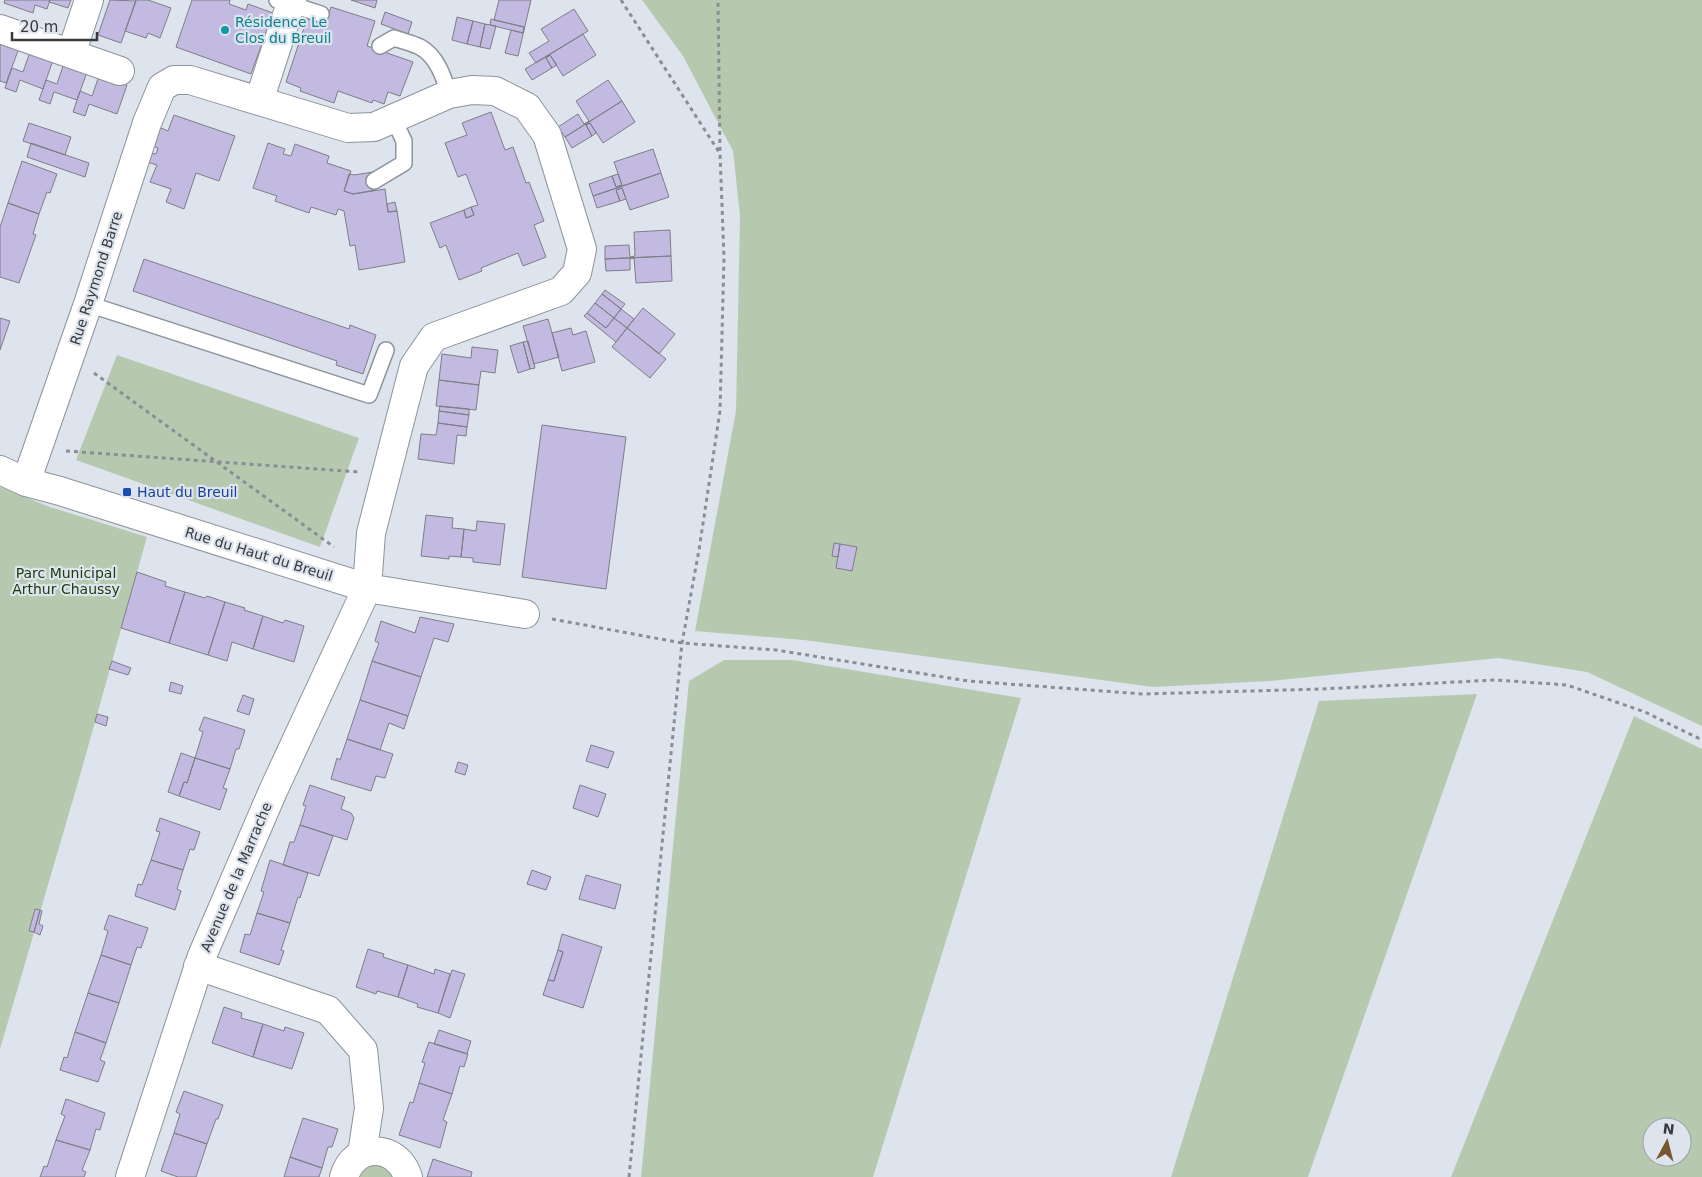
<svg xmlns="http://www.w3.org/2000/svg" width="1702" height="1177" viewBox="0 0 1702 1177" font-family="'DejaVu Sans',sans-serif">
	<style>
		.green { fill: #b6c9af; fill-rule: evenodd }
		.building { fill: #c2bae0; stroke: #7f7d87 }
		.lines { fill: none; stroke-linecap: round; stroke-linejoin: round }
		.service-casing { stroke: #8c939b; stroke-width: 18 }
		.minor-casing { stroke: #8c939b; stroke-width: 30 }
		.path { stroke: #898e94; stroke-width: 3; stroke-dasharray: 4 4; stroke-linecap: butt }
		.service { stroke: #fff; stroke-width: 15 }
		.minor { stroke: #fff; stroke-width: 28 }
		.culture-dot { fill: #0f9aa8; stroke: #dde4ed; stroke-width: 2 }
		.transit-dot { fill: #1a4fb4; stroke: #dde4ed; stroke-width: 2 }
		.labels { text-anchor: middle; stroke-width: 4.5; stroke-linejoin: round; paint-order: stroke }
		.culture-label { font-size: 14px; fill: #0d838f; stroke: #dde4ed; text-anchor: start }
		.street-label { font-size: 14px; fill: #383a3e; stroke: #dde4ed }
		.transit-label { font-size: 14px; fill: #164399; stroke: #dde4ed; text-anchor: start }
		.park-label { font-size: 14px; fill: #1a3a08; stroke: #dde4ed }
	</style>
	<rect width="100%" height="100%" fill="#dde4ed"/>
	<!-- green -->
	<path class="green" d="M 642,0 L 1702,0 L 1702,726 L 1587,672 L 1499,658 L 1269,681 L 1153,687 L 804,640 L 695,631 L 736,411 L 740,216 L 733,151 L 683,56 Z
		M 117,355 L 359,438 L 320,547 L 76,460 Z
		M 0,487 L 50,507 L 147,537 L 79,779 L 0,1049 Z
		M 724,660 L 792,660 L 1021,698 L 873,1177 L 641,1177 L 689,681 Z
		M 1477,694 L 1308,1177 L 1171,1177 L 1319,701 Z
		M 1634,716 L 1702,749 L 1702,1177 L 1451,1177 ZM 1652,1127 L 1682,1127 L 1682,1157 L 1652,1157 Z
		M 379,1160 L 400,1177 L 356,1177 L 357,1173 Z"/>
	<!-- building -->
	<path class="building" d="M 5,0 L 50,0 L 47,9 L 35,5 L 33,13 L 4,3 Z
		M 50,0 L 71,0 L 68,8 L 49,2 Z
		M 110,0 L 136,1 L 121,43 L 98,35 Z
		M 136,0 L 148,0 L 171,8 L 160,38 L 148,33 L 146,38 L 125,31 Z
		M 192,0 L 230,0 L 229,4 L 246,10 L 248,4 L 273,13 L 251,74 L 176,47 Z
		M 351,0 L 377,0 L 375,8 Z
		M 499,0 L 531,0 L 518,56 L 505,53 L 511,30 L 523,33 L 524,27 L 494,20 Z
		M 331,7 L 375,21 L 367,46 L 413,62 L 400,96 L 388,92 L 384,104 L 373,100 L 372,103 L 338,91 L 334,103 L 300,91 L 301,88 L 286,82 L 307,19 L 325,25 Z
		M 574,9 L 588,31 L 536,63 L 529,53 L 549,41 L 541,29 Z
		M 385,12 L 412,22 L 408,34 L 381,24 Z
		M 457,17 L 473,21 L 467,44 L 452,40 Z
		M 491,19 L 524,27 L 523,33 L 490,25 Z
		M 473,21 L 485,24 L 480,47 L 467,44 Z
		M 485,24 L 496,26 L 490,49 L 480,47 Z
		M 583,34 L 596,55 L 563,76 L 550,55 L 546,58 L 552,68 L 532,80 L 525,69 Z
		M 0,41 L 19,48 L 6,83 L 0,81 Z
		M 30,52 L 53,60 L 43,89 L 20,80 L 16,92 L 5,88 L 12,68 L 23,72 Z
		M 550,55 L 557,65 L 552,68 L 546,58 Z
		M 64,63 L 87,72 L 77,100 L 54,92 L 50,104 L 39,100 L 46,80 L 57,84 Z
		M 99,76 L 127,85 L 117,114 L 89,104 L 85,116 L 73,112 L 80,91 L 92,96 Z
		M 608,80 L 622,101 L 565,137 L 558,127 L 578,114 L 584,124 L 589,121 L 576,101 Z
		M 622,101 L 635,122 L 603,143 L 590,123 L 586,125 L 592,136 L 572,148 L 565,137 Z
		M 491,112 L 505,150 L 513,147 L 526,183 L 529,182 L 544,221 L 534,225 L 546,257 L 523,266 L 518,253 L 481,268 L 482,271 L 459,280 L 446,245 L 440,248 L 430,223 L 464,210 L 466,218 L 474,215 L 471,207 L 478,205 L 466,174 L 458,177 L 445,143 L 467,135 L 462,123 Z
		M 174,115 L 235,136 L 219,181 L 196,173 L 184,209 L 166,202 L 171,189 L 150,182 L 157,165 L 147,162 L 150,153 L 156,154 L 158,148 L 153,146 L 159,127 L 168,131 Z
		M 29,123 L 71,137 L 65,155 L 23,141 Z
		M 590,123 L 596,133 L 592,136 L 586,125 Z
		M 31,143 L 89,163 L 85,177 L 27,157 Z
		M 268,143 L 285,149 L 283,154 L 291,156 L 295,144 L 329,156 L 327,163 L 351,171 L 344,191 L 353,194 L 385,189 L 388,212 L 397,211 L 405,262 L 359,270 L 355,245 L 350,246 L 344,211 L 338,209 L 336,215 L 311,207 L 309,213 L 275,201 L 277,196 L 253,188 Z
		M 653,149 L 661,173 L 593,196 L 589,184 L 612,176 L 616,187 L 622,185 L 614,162 Z
		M 22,161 L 57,174 L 50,193 L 47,192 L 39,214 L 8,203 Z
		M 373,172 L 376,190 L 353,194 L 344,191 L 349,174 L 354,175 Z
		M 661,173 L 669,197 L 630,210 L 622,188 L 616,190 L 620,201 L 597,208 L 593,196 Z
		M 618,174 L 622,185 L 616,187 L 612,176 Z
		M 622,188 L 626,199 L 620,201 L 616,190 Z
		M 395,202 L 397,211 L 388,212 L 387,204 Z
		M 8,203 L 39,214 L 33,234 L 36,235 L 19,283 L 0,277 L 0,227 Z
		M 471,207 L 474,215 L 466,218 L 464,210 Z
		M 670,230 L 671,256 L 605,259 L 605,246 L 629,245 L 630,257 L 635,256 L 634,232 Z
		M 671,256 L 672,281 L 636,283 L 634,258 L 630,259 L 630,270 L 606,271 L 605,259 Z
		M 144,259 L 349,329 L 350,325 L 376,335 L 363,374 L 336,365 L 337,361 L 133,291 Z
		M 605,290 L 625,304 L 621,309 L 602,294 Z
		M 602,294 L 621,309 L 614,318 L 595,303 Z
		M 595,303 L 614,318 L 606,328 L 587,313 Z
		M 643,308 L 675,334 L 659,354 L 627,328 Z
		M 621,309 L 634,319 L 627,328 L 614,318 Z
		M 587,313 L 606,328 L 614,318 L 627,328 L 616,342 L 584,316 Z
		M 0,318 L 10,321 L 0,350 Z
		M 548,319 L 559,357 L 534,364 L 523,326 Z
		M 571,328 L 573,335 L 586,331 L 595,362 L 562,371 L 552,333 Z
		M 627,328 L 666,359 L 650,378 L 612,347 Z
		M 528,341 L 535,368 L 530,369 L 523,342 Z
		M 523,342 L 530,369 L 518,373 L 510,346 Z
		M 472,347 L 498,350 L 495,373 L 481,371 L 479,385 L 439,380 L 442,354 L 471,358 Z
		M 439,380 L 479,385 L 476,410 L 436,406 Z
		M 440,406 L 469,409 L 469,415 L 439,411 Z
		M 439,411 L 469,415 L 467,427 L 438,423 Z
		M 438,423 L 467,427 L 466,436 L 457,435 L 454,464 L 418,459 L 421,434 L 436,435 Z
		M 542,425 L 626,437 L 606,589 L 522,577 Z
		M 426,515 L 453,518 L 452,528 L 464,529 L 461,557 L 449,556 L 449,559 L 421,556 Z
		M 477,521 L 505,524 L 500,565 L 473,562 L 473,558 L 461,557 L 464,529 L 476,531 Z
		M 834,543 L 840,544 L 838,557 L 832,556 Z
		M 840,544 L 857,547 L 852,571 L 836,568 Z
		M 137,572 L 166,582 L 165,586 L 185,592 L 169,643 L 121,628 Z
		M 185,592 L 205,598 L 207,596 L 225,602 L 208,655 L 169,643 Z
		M 225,602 L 245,608 L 244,610 L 263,616 L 253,649 L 232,642 L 227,661 L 208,655 Z
		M 263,616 L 283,623 L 285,620 L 304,626 L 294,662 L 253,649 Z
		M 420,617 L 454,624 L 448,642 L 434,638 L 421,677 L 372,661 L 379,643 L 375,641 L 381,621 L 415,633 Z
		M 112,661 L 131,668 L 128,675 L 109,669 Z
		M 372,661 L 421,677 L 408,716 L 360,700 Z
		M 171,682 L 183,686 L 181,694 L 169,691 Z
		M 243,695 L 254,699 L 249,715 L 237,711 Z
		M 360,700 L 408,716 L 404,729 L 389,723 L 380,750 L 347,739 Z
		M 97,714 L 108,717 L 106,726 L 95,722 Z
		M 204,717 L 245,730 L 239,749 L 236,749 L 230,769 L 195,758 L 203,732 L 199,730 Z
		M 347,739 L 393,754 L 385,778 L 376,776 L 371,791 L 331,779 L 337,758 L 340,760 Z
		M 591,745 L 614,752 L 608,768 L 586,761 Z
		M 181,753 L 195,758 L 187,783 L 184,782 L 179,796 L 168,792 Z
		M 195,758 L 230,769 L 223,788 L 227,789 L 220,810 L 179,796 L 184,782 L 187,783 Z
		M 458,762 L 468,765 L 465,775 L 455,772 Z
		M 310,785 L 345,797 L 341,809 L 351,813 L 354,818 L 347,840 L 300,825 L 306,806 L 303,805 Z
		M 580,785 L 606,794 L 598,817 L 573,808 Z
		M 160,818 L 200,832 L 194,850 L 190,849 L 183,870 L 151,860 L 160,832 L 156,831 Z
		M 300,825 L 333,836 L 319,876 L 283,865 L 290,842 L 294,842 Z
		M 151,860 L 183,870 L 177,889 L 181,891 L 175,910 L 135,896 L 138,884 L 142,885 Z
		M 270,860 L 308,873 L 300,898 L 298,897 L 290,923 L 257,913 L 264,892 L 261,891 Z
		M 532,870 L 551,877 L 546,890 L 527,884 Z
		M 586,875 L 621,885 L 615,909 L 579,899 Z
		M 35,909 L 40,910 L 34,932 L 29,931 Z
		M 40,910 L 42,911 L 39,924 L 43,926 L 40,935 L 34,932 Z
		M 257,913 L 290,923 L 281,950 L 284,951 L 279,965 L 240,952 L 245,934 L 250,935 Z
		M 109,915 L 148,928 L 141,948 L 137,947 L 131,965 L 101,955 L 108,931 L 104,929 Z
		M 562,934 L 602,947 L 583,1008 L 543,995 L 548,980 L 554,981 L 563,952 L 558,950 Z
		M 368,949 L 384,954 L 383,957 L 408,965 L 398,997 L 377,991 L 376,994 L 356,987 Z
		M 558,950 L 563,952 L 554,981 L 548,980 Z
		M 101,955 L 131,965 L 119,1003 L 88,993 Z
		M 408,965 L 434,974 L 435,969 L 450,974 L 438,1013 L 417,1007 L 418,1004 L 398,997 Z
		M 452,970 L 465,974 L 450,1018 L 438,1013 Z
		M 88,993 L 119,1003 L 106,1043 L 75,1032 Z
		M 224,1007 L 242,1013 L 241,1018 L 263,1024 L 253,1057 L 212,1043 Z
		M 263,1024 L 284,1031 L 285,1027 L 304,1033 L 292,1069 L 253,1057 Z
		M 439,1030 L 471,1041 L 467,1054 L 434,1044 Z
		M 75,1032 L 106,1043 L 100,1060 L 105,1062 L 98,1082 L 60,1070 L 64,1057 L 67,1058 Z
		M 429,1042 L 468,1054 L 464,1067 L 460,1066 L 452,1094 L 419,1083 L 425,1063 L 422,1062 Z
		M 419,1083 L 452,1094 L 443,1120 L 447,1122 L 440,1148 L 399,1135 L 410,1102 L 413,1103 Z
		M 184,1091 L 223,1105 L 218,1119 L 216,1119 L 207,1144 L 174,1133 L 180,1114 L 176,1112 Z
		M 66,1099 L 105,1113 L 100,1130 L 96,1129 L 90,1150 L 56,1140 L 65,1116 L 61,1114 Z
		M 303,1118 L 338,1129 L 332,1147 L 328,1147 L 322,1168 L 290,1157 Z
		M 174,1133 L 207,1144 L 196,1177 L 178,1177 L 161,1171 Z
		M 56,1140 L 90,1150 L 82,1170 L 86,1172 L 84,1177 L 40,1177 L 44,1166 L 47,1167 Z
		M 290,1157 L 322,1168 L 319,1177 L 284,1177 Z
		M 433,1159 L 472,1172 L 471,1177 L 427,1177 Z"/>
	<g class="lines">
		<!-- service casing -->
		<g class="service-casing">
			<path id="service" d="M 277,0 L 321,14
				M 380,46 L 394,38 C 402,41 412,43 420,47 C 437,56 444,78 449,94
				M 374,181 L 404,163 L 404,141 L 393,118
				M 88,304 L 369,395 L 386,350"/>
		</g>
		<!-- minor casing -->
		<g class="minor-casing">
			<path id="minor" d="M 0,29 L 120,71
				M 71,54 L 89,0
				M 259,101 L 292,0
				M 0,470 L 26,482 L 60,491 L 367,588 L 525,614
				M 26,482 L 88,304 L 147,123 L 162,87 L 174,80 L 190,80 L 348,128 L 374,127 L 449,94 L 472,90 L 495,91 L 527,107 L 547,135 L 582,249 L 577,273 L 561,291 L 434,337 L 414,366 L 371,533 L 367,588 L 273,791 L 202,956 L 130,1177
				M 198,966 L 328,1010 L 363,1050 L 369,1108 L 362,1154
				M 344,1177 C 354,1142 397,1143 408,1177"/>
		</g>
		<!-- path -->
		<path class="path" d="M 621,0 L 719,152
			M 94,373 L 334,547
			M 66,451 L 359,472
			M 552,619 L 682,643 L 776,650 L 968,681 L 1143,694 L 1322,689 L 1495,680 L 1567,685 L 1645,712 L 1702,740
			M 629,1177 L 682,643 L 699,550 L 720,411 L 724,258 L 720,153 L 718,0"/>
		<!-- service -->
		<use href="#service" class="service"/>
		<!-- minor -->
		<use href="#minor" class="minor"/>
	</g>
	<!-- markers -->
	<circle class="culture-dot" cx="225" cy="30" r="5"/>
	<rect class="transit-dot" x="122" y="487" width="10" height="10" rx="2.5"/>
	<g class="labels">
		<!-- culture labels -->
		<g class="culture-label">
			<text x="235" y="27">Résidence Le<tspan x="235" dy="16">Clos du Breuil</tspan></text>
		</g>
		<!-- street labels -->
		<g class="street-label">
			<text transform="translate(96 278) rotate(-72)" y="5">Rue Raymond Barre</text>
			<text transform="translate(259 554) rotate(17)" y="5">Rue du Haut du Breuil</text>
			<text transform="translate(236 877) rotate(-67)" y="5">Avenue de la Marrache</text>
		</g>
		<!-- transit labels -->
		<g class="transit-label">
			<text x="137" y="497">Haut du Breuil</text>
		</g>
		<!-- park labels -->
		<g class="park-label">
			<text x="66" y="578">Parc Municipal<tspan x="66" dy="16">Arthur Chaussy</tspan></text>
		</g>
	</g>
	<!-- north arrow -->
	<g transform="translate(1667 1142) rotate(7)"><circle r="24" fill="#dde4ed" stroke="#9ba0a7"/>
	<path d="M0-4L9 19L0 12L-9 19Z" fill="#79562f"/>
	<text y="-8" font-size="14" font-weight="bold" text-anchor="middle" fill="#383a3e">N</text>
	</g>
	<!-- scale -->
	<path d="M12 32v8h85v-8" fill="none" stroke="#383a3e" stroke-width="2.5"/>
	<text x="20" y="32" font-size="15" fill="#383a3e" stroke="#dde4ed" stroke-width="4" paint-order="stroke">20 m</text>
</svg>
